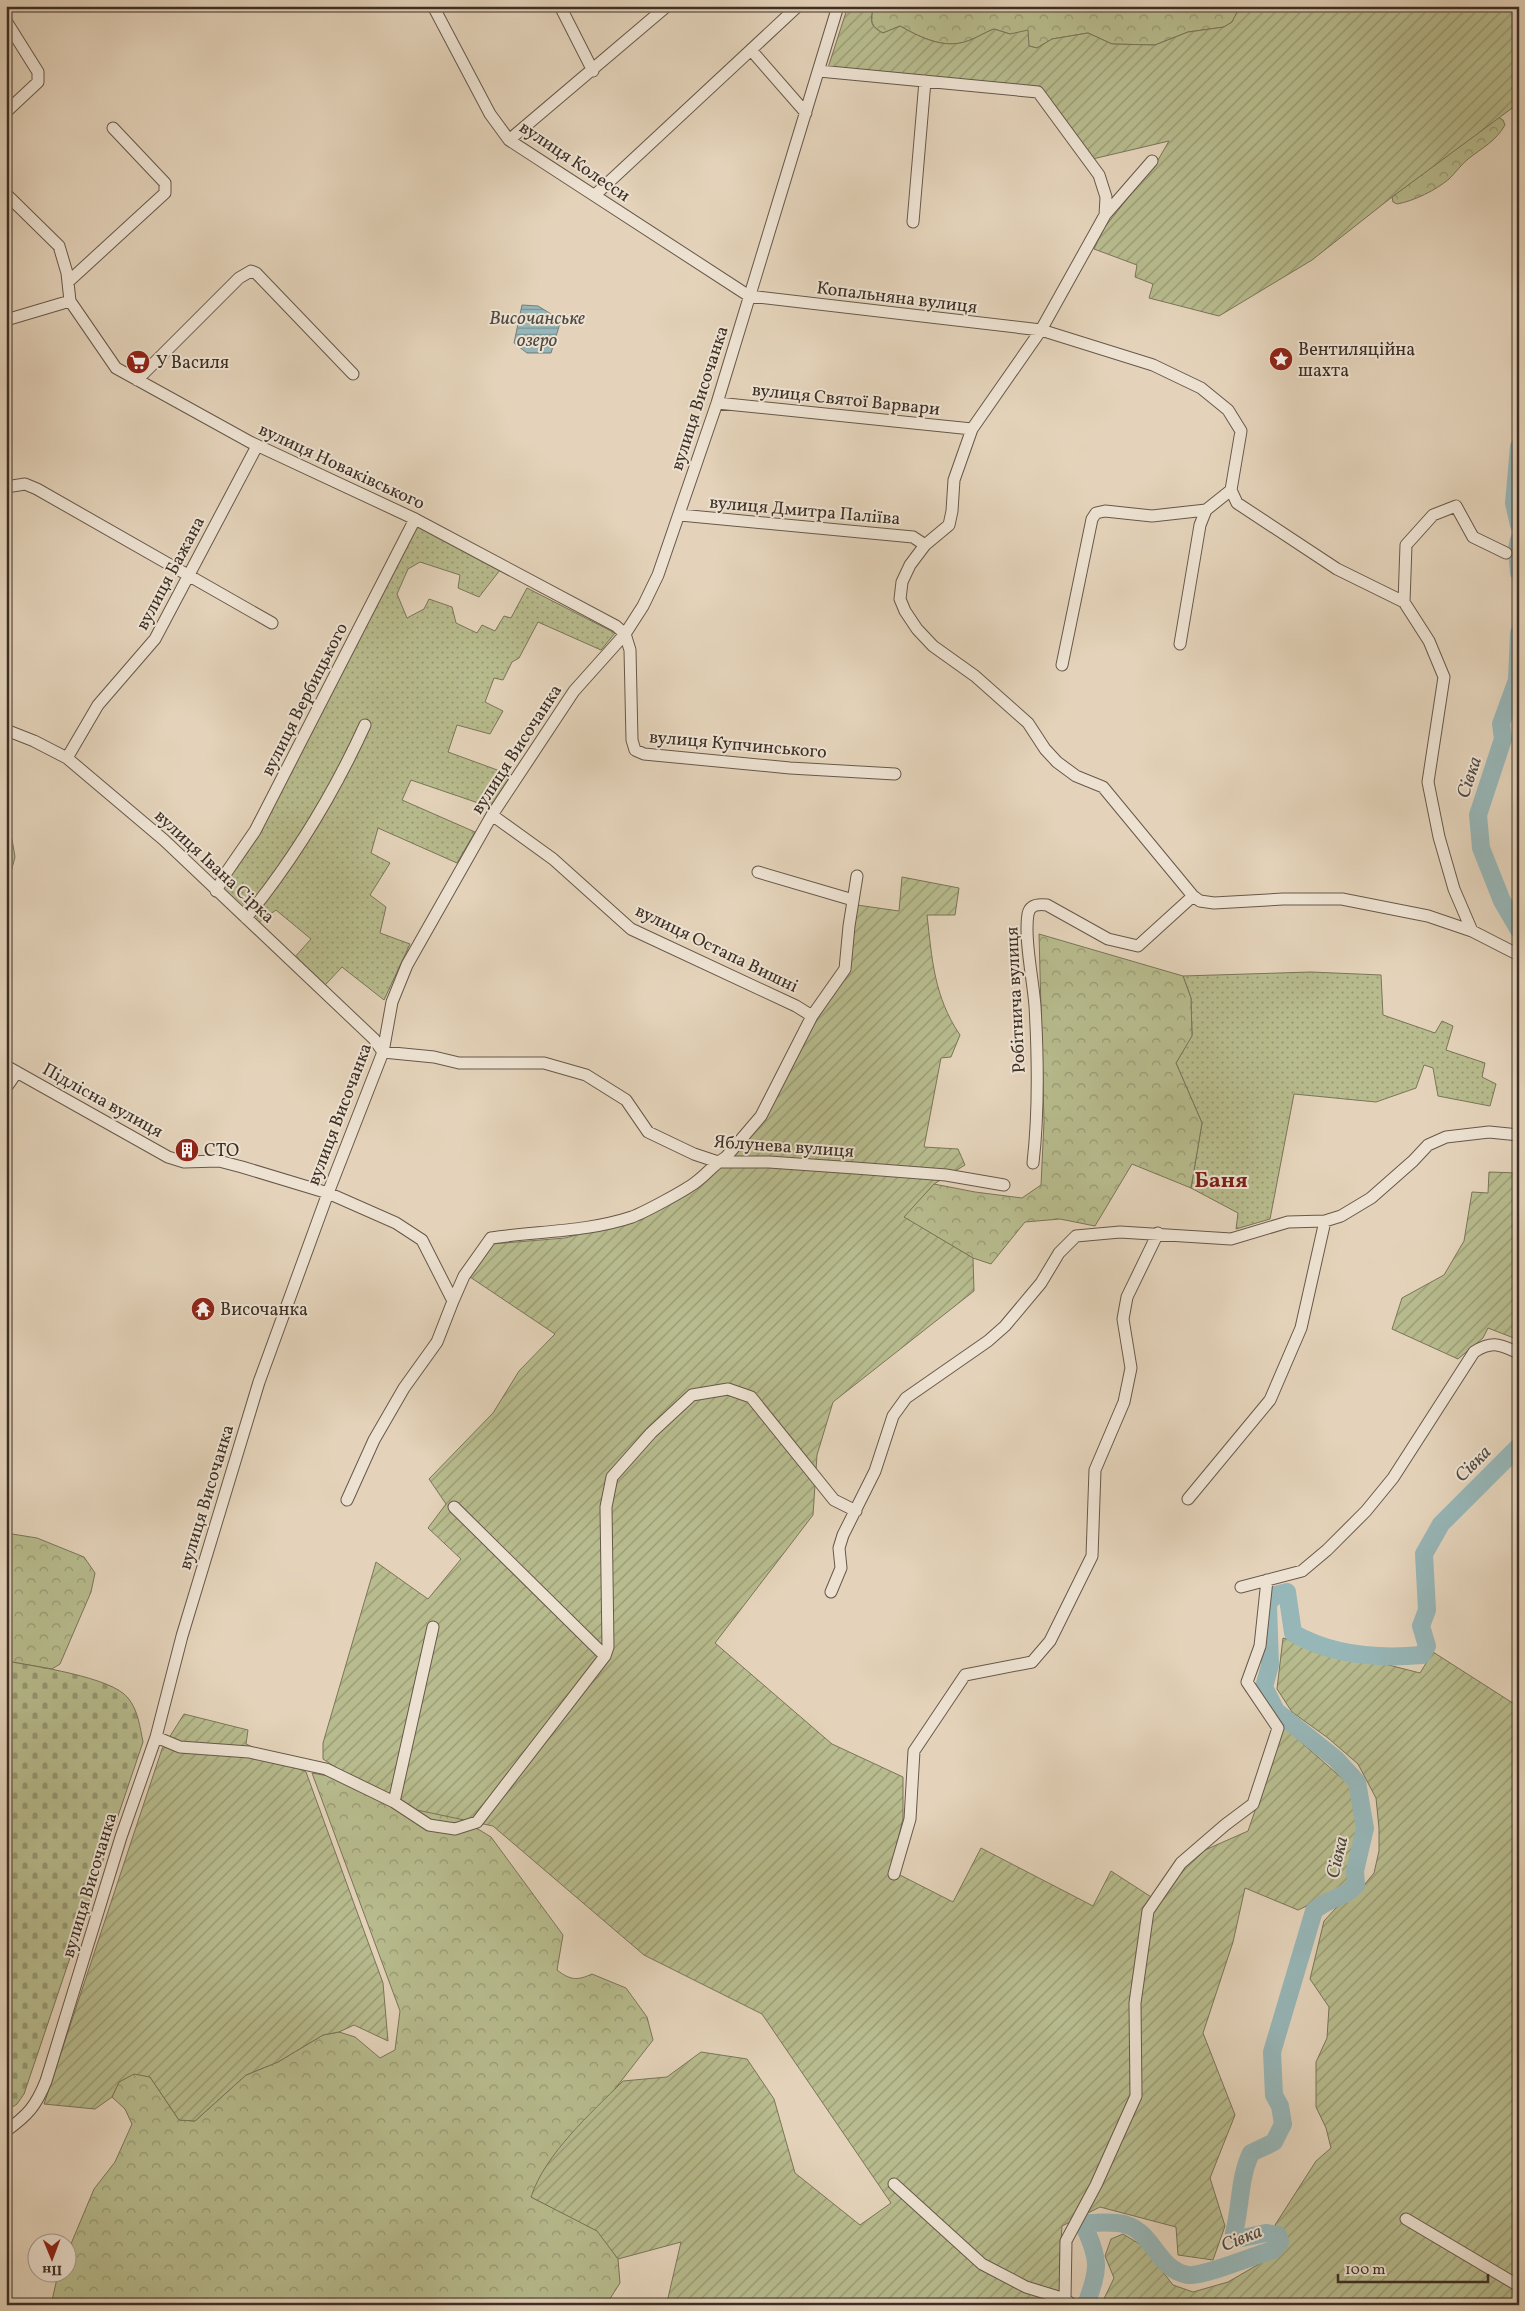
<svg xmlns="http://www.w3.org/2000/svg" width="1525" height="2311" viewBox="0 0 1525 2311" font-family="Vollkorn,serif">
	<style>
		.grass { fill: url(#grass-dots); stroke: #7a7559 }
		.forest { fill: url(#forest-crowns); stroke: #7a7559 }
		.cemetery { fill: url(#cemetery-stones); stroke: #7a7559 }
		.garden { fill: url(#garden-furrows); stroke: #7a7559 }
		.water { fill: url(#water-rules); stroke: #73807d }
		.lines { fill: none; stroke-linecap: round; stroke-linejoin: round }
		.river { stroke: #97b6b7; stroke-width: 18 }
		.minor-casing { stroke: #67584a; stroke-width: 13 }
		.minor { stroke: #ede2d2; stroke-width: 11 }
		.labels { text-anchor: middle; stroke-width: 4; stroke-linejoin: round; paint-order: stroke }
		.street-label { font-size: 18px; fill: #3d2f25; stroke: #ede2d2 }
		.poi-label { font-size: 18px; fill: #3d2f25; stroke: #ede2d2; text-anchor: start }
		.water-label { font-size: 19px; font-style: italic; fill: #4f4a42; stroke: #ede2d2 }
		.district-label { font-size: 22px; font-weight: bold; fill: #7a1f14; stroke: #ede2d2 }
	</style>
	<defs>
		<pattern id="grass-dots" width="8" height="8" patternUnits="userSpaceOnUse" patternTransform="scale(1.25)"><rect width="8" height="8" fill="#b7bb8d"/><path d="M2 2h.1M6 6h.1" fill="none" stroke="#969873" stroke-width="1.8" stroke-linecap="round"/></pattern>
		<pattern id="forest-crowns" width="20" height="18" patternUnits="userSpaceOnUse" patternTransform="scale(1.25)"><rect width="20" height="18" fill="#b7bb8d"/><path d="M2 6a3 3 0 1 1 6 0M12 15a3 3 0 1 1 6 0" fill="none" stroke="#969873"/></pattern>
		<pattern id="cemetery-stones" width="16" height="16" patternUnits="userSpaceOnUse" patternTransform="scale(1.25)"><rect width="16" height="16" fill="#b7bb8d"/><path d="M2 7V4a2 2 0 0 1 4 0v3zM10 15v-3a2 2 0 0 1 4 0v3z" fill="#969873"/></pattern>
		<pattern id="garden-furrows" width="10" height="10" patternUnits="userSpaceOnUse" patternTransform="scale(1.25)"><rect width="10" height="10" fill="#b7bb8d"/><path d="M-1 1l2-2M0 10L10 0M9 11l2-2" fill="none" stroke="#969873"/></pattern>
		<pattern id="water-rules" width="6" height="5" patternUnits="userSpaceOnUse" patternTransform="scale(1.25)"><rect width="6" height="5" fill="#97b6b7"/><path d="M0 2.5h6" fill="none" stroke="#7c9495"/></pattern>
	</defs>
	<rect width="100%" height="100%" fill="#e4d3ba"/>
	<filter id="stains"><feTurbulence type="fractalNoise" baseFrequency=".004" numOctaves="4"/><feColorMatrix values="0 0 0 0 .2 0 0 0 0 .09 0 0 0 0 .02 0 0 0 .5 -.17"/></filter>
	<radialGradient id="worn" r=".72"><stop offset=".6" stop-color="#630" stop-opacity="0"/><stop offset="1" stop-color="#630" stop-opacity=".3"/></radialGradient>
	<!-- grass -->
	<path class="grass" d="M 409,521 L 500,570 L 479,597 L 458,588 L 460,575 L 420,562 L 408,569 L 397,594 L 407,618 L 424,609 L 429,599 L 452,607 L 456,623 L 477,633 L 482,625 L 495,631 L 504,616 L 511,618 L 527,588 L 615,633 L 601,650 L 538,622 L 519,658 L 512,662 L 503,680 L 494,678 L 485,702 L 503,711 L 490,734 L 457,725 L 448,752 L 511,775 L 490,807 L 411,780 L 402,800 L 475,832 L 457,863 L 378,828 L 371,853 L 390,863 L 370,895 L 386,907 L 380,933 L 410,944 L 384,1000 L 342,967 L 325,985 L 294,958 L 311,939 L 276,910 L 258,923 L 221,889 Z
		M 1311,972 L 1381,975 L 1383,1015 L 1435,1033 L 1442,1021 L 1453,1026 L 1446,1050 L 1485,1063 L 1482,1077 L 1496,1084 L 1490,1106 L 1438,1096 L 1433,1068 L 1424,1065 L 1416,1088 L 1376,1102 L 1294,1094 L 1270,1219 L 1236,1229 L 1238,1213 L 1191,1188 L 1202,1123 L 1176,1063 L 1192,1035 L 1191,998 L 1183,976 Z"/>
	<!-- forest -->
	<path class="forest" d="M 874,6 L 1240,6 L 1240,7 L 1232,22 L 1224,27 L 1188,32 L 1155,45 L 1112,44 L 1088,33 L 1052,39 L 1037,48 L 1029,46 L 1010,34 L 994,29 C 983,33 972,41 961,43 C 939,47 918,36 900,26 L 883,33 C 870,26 870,20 874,6 Z
		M 1498,117 L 1503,120 L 1505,125 C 1496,141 1482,148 1468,159 C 1461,165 1456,172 1449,179 C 1436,190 1414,201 1397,204 L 1393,202 L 1392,197 Z
		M 6,837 L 12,839 L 15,857 L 6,891 Z
		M 1039,934 L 1183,976 L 1191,998 L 1192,1036 L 1176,1063 L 1202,1123 L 1191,1188 L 1132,1164 L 1095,1226 L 1060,1219 L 1025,1222 L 991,1264 L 973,1258 L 903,1217 L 934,1184 L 975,1192 L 1022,1198 L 1041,1185 L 1044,1122 Z
		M 6,1533 L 37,1538 L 84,1557 L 95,1573 L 91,1592 L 60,1664 L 52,1669 L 6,1661 Z
		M 312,1773 L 339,1778 L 460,1818 L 491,1837 L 563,1935 L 557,1970 C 570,1980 577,1981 592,1974 L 626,1988 L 647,2017 L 653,2040 L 531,2197 L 598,2231 L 618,2259 L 620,2283 L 606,2305 L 51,2305 L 58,2274 L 68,2274 L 68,2251 L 94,2189 L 115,2162 L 132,2124 L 125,2109 L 112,2097 L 119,2082 L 134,2073 L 150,2077 L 179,2120 L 195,2121 L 246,2075 L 278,2062 L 323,2035 L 339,2032 L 355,2037 L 380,2058 L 395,2050 L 400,2011 Z"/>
	<!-- cemetery -->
	<path class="cemetery" d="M 6,1661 C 33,1666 112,1677 128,1698 C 138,1710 140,1727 143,1742 L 24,2094 L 17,2104 L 6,2111 Z"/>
	<!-- garden -->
	<path class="garden" d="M 848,6 L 874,6 C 870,20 869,26 883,33 L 900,26 C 918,36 939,47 960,43 C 972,41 983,33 994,29 L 1010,34 L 1028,30 L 1029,46 L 1037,48 L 1052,39 L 1088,33 L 1112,44 L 1155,45 L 1188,32 L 1224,27 L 1232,22 L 1240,6 L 1519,6 L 1519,103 L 1392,197 L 1312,260 L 1219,316 L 1149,298 L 1153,284 L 1135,277 L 1137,265 L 1094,249 L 1104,228 L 1158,160 L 1169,141 L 1084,161 L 1035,93 L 826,74 Z
		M 902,877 L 959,888 L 955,915 L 927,915 C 932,959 934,997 960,1035 L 951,1057 L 941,1058 L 924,1147 L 958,1149 L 965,1165 L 934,1184 L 904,1217 L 973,1258 L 974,1291 L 833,1402 L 817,1455 L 813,1515 L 715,1643 L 832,1744 L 903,1777 L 903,1819 L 891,1867 L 892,1871 L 953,1902 L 981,1848 L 1093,1906 L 1111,1871 L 1159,1902 L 1175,1879 L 1205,1850 L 1248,1831 L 1284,1727 L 1353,1788 L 1358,1839 L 1346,1888 L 1298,1910 L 1245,1888 L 1233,1942 L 1203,2033 L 1235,2115 L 1210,2178 L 1225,2226 L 1213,2260 L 1178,2255 L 1176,2227 L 1100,2207 L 1062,2226 L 1060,2258 L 1062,2305 L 662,2305 L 668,2298 L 681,2242 L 618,2259 L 597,2231 L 531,2197 C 545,2154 591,2113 623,2081 L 667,2077 L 701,2052 L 747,2059 L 774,2099 L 795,2173 L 860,2225 L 891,2203 L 762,2014 L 644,1955 L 493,1826 L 393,1805 L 323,1759 L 323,1743 L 376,1562 L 428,1599 L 461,1559 L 428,1528 L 446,1504 L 429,1479 L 493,1413 L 519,1371 L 555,1334 L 467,1275 L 492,1244 L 565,1238 L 633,1220 L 718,1170 L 748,1141 L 814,1024 L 849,969 L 857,905 L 899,911 Z
		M 1489,1172 L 1519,1173 L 1519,1340 L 1488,1328 L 1483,1338 L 1458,1359 L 1392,1329 L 1402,1298 L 1444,1275 L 1464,1241 L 1472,1192 L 1488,1193 Z
		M 1283,1638 L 1420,1673 L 1433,1652 L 1519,1707 L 1519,2305 L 1101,2305 L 1114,2278 L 1105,2256 L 1111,2239 L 1123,2234 L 1143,2246 L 1173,2285 L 1193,2292 L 1228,2282 L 1259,2264 L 1282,2251 L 1287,2238 L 1275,2225 L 1316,2161 L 1331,2148 L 1326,2128 L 1316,2107 L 1316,2062 L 1327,2038 L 1329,2007 L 1310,1979 L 1324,1921 L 1336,1908 L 1356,1895 L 1374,1873 L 1379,1851 L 1379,1828 L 1376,1798 L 1358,1764 L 1328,1738 L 1292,1712 L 1277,1689 Z
		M 184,1714 L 248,1730 L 246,1744 L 306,1772 L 383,1983 L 388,2041 L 354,2025 L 339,2032 L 323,2035 L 278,2062 L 246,2075 L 195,2121 L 179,2120 L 150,2077 L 134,2074 L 119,2082 L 112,2097 L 95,2109 L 44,2104 L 162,1749 Z"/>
	<!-- water -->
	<path class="water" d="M 522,305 L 538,306 L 561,320 L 551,353 L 527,353 L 514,343 Z"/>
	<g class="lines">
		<!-- river -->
		<path class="river" d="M 1519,447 L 1514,503 L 1519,525
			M 1519,540 L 1517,549 L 1519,573
			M 1519,633 L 1517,680 L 1501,724 L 1503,739 L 1478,815 L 1481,848 L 1502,901 L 1519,930
			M 1086,2305 C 1098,2270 1101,2263 1085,2228 L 1088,2223 C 1100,2223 1115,2221 1127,2225 C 1154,2234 1158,2270 1188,2275 C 1203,2277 1255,2255 1273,2250 L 1280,2242 L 1278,2235 L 1266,2233 L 1242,2238 L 1234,2233 C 1241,2206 1239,2178 1251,2153 L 1274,2142 L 1283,2124 L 1280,2106 L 1274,2095 L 1272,2052 L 1314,1911 C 1329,1897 1342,1900 1356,1885 L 1355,1871 L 1365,1828 L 1357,1782 L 1336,1759 L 1276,1711 L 1264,1687 L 1270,1665 L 1268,1604 L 1275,1595 L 1287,1592 L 1293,1633 C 1333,1656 1378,1659 1422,1655 L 1427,1646 L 1421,1626 L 1427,1610 L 1424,1554 L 1441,1524 L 1519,1446"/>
		<!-- minor casing -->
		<g class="minor-casing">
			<path id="minor" d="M 433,6 L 490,114 L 509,140 L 749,296 L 1041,330 L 1153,365 L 1201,388 L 1228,410 L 1241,431 L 1231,490 L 1237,503 L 1337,569 L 1404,602 L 1429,641 L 1444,677 L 1428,782 L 1439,837 L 1454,889 L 1472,931
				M 560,6 L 593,71
				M 6,21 L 38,72 L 38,82 L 6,112
				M 751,50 L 806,113
				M 819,71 L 1038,92 L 1099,175 L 1106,197 L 1105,215
				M 509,140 L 667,6
				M 1152,161 L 1105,215 L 1041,330 L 972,429 L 954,480 L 952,511 L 949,525 L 925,545 L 910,565 L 902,582 L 900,599 L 905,611 L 917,629 L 933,646 L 975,676 L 1028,723 L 1045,749 L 1057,762 L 1076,776 L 1103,787 L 1193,896 L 1200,901 L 1214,903 L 1283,899 L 1342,899 L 1428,916 L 1472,931 L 1519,955
				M 6,194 L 59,246 L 67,273 L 70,301 L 116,368 L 250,442 L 415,519 L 616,626 L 625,634
				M 595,195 L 798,6
				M 913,222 L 925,81
				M 68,282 L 165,193 L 165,183 L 113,128
				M 6,320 L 70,301
				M 137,380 L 239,278 L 251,271 L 256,273 L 353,374
				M 717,403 L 972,429
				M 6,487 L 25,484 L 37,489 L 272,623
				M 680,515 L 913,537 L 925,545
				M 1404,602 L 1406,545 L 1433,515 L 1456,506 L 1473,537 L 1506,553
				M 625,634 L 630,650 L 632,740 L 635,750 L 644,754 L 790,768 L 895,774
				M 1180,644 L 1200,525 L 1206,510 L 1231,490
				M 1062,665 L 1092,519 L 1096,513 L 1105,511 L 1152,516 L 1206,510
				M 6,730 L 34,741 L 67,758 L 164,840 L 374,1039 L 383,1052 L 434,1057 L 459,1063 L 544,1063 L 586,1075 L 626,1100 L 648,1132 L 694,1154 L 718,1162 L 769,1162 L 855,1168 L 946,1175 L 1004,1185
				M 67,758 L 98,705 L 155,639 L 257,446
				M 492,815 L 553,859 L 631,929 L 796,1006 L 812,1016
				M 758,872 L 853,900
				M 216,891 L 226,873 L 255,831 L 415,519
				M 246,918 C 294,859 333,795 365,725
				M 6,1066 L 168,1157 L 184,1162 L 219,1161 L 242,1167 L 328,1193 L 396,1223 L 422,1240 L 453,1301 L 437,1342 L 404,1388 L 374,1440 L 347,1500
				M 6,1088 L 17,1072
				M 1033,1163 C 1039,1111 1038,1058 1035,1006 C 1033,980 1024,938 1028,914 C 1030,904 1039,904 1047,905 L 1108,939 L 1138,946 L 1193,896
				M 453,1301 L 464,1276 L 491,1238 C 538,1231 587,1232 632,1217 C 645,1212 686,1190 696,1182 C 707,1174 714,1164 726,1157 L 761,1116 L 812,1016 L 845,969 L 849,926 L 857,876
				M 1188,1499 L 1270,1400 L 1301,1328 L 1325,1221
				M 454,1507 L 605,1656
				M 1241,1587 L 1302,1571 L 1327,1550 L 1366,1511 L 1393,1478 L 1474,1352 C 1493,1340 1500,1345 1519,1353
				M 831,1592 L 841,1568 L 839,1548 L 843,1535 L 875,1471 L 893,1416 L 906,1398 L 988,1341 L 1005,1326 L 1041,1283 L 1059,1253 L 1076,1236 L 1120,1232 L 1231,1239 L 1288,1222 L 1325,1221 L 1341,1216 L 1371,1198 L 1413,1161 L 1428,1145 L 1446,1137 L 1489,1132 L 1519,1135
				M 156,1737 L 180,1747 L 249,1752 L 326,1769 L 394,1802 L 429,1825 L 455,1829 L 477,1822 L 605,1656 L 608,1647 L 606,1507 L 612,1477 L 651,1433 L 692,1395 L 728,1389 L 751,1397 L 834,1500 L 856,1511
				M 394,1802 L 433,1627
				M 894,1874 L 910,1819 L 914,1751 L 965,1675 L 1032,1662 L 1050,1641 L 1092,1556 L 1095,1470 L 1124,1402 L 1131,1368 L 1123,1319 L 1127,1297 L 1158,1233
				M 6,2131 C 28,2115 36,2106 46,2081 L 121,1837 L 156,1737 L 182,1636 L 259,1382 L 328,1193 L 383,1052 L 392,1002 L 407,965 L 492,815 L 574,691 L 625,634 L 643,606 L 658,575 L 717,403 L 838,6
				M 894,2184 L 982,2264 L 1026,2287 L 1065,2299 L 1072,2305
				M 1406,2219 L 1519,2286
				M 1065,2299 L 1066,2241 L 1096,2185 L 1136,2096 L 1135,2003 L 1148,1911 L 1181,1863 L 1225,1825 L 1253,1804 L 1278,1728 L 1247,1682 L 1260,1646 L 1267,1580"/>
		</g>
		<!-- minor -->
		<use href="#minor" class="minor"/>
	</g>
	<!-- icons -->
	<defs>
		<g id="sight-disc" transform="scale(1.25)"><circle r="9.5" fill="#8f2418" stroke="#ede2d2"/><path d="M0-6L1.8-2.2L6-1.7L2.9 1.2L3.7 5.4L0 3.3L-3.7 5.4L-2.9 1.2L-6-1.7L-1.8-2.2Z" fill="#fff"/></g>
		<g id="supermarket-disc" transform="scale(1.25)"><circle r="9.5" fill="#8f2418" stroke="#ede2d2"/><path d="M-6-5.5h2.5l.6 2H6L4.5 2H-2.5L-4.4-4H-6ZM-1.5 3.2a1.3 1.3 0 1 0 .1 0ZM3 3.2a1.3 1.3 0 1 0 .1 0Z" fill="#fff"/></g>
		<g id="building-disc" transform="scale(1.25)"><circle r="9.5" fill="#8f2418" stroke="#ede2d2"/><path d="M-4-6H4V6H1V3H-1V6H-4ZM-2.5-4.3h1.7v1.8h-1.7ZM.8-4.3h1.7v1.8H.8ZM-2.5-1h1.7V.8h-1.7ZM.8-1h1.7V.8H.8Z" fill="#fff"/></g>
		<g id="temple-disc" transform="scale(1.25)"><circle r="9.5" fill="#8f2418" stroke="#ede2d2"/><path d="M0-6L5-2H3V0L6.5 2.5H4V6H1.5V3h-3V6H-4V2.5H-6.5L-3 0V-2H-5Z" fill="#fff"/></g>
	</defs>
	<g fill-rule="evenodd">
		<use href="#sight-disc" x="1281" y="359"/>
		<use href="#supermarket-disc" x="138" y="362"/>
		<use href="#building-disc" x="187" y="1150"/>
		<use href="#temple-disc" x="203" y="1309"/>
	</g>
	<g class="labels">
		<!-- street labels -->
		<g class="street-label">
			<text transform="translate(575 161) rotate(34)" y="6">вулиця Колесси</text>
			<text transform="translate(897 297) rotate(7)" y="6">Копальняна вулиця</text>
			<text transform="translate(699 398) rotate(-72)" y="6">вулиця Височанка</text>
			<text transform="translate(846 399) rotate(6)" y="6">вулиця Святої Варвари</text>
			<text transform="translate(342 466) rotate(25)" y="6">вулиця Новаківського</text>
			<text transform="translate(805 510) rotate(5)" y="6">вулиця Дмитра Паліїва</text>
			<text transform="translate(170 573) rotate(-62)" y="6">вулиця Бажана</text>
			<text transform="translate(304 699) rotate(-63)" y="6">вулиця Вербицького</text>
			<text transform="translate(738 744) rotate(5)" y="6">вулиця Купчинського</text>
			<text transform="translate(516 749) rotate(-57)" y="6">вулиця Височанка</text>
			<text transform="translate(215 866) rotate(43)" y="6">вулиця Івана Сірка</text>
			<text transform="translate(717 948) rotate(26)" y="6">вулиця Остапа Вишні</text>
			<text transform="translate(1015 1000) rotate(-93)" y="6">Робітнича вулиця</text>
			<text transform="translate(103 1100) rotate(29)" y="6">Підлісна вулиця</text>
			<text transform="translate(339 1114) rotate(-69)" y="6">вулиця Височанка</text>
			<text transform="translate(784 1146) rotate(4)" y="6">Яблунева вулиця</text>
			<text transform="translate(206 1497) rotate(-73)" y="6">вулиця Височанка</text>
			<text transform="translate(89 1885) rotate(-73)" y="6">вулиця Височанка</text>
		</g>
		<!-- poi labels -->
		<g class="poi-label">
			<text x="1298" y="355">Вентиляційна<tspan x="1298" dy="21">шахта</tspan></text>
			<text x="156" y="368">У Василя</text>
			<text x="204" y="1156">СТО</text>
			<text x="220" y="1315">Височанка</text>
		</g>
		<!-- water labels -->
		<g class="water-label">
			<text x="537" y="324">Височанське<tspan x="537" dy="22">озеро</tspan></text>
			<text transform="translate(1468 777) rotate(-72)" y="7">Сівка</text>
			<text transform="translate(1472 1463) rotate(-45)" y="7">Сівка</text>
			<text transform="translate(1336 1857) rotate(-77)" y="7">Сівка</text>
			<text transform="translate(1241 2237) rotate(-22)" y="7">Сівка</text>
		</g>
		<!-- district labels -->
		<g class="district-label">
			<text x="1221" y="1187">Баня</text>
		</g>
	</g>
	<!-- margin -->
	<rect width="1525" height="2311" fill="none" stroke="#e4d3ba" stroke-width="25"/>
	<rect x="8" y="8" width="1510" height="2296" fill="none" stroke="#3d2f25" stroke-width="2.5"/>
	<rect x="12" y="12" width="1500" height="2286" fill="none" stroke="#3d2f25"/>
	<!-- north arrow -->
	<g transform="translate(52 2258) rotate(179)"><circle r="24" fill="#ede2d2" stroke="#a79a8d"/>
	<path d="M0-4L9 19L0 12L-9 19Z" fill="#8f2418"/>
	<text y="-8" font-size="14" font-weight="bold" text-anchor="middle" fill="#3d2f25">Пн</text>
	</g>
	<!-- scale -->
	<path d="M1338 2274v8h150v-8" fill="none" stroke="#3d2f25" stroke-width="2.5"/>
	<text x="1345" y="2274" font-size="15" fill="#3d2f25" stroke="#ede2d2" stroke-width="4" paint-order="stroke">100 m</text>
	<rect width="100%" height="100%" filter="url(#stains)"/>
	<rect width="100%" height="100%" fill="url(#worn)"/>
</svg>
